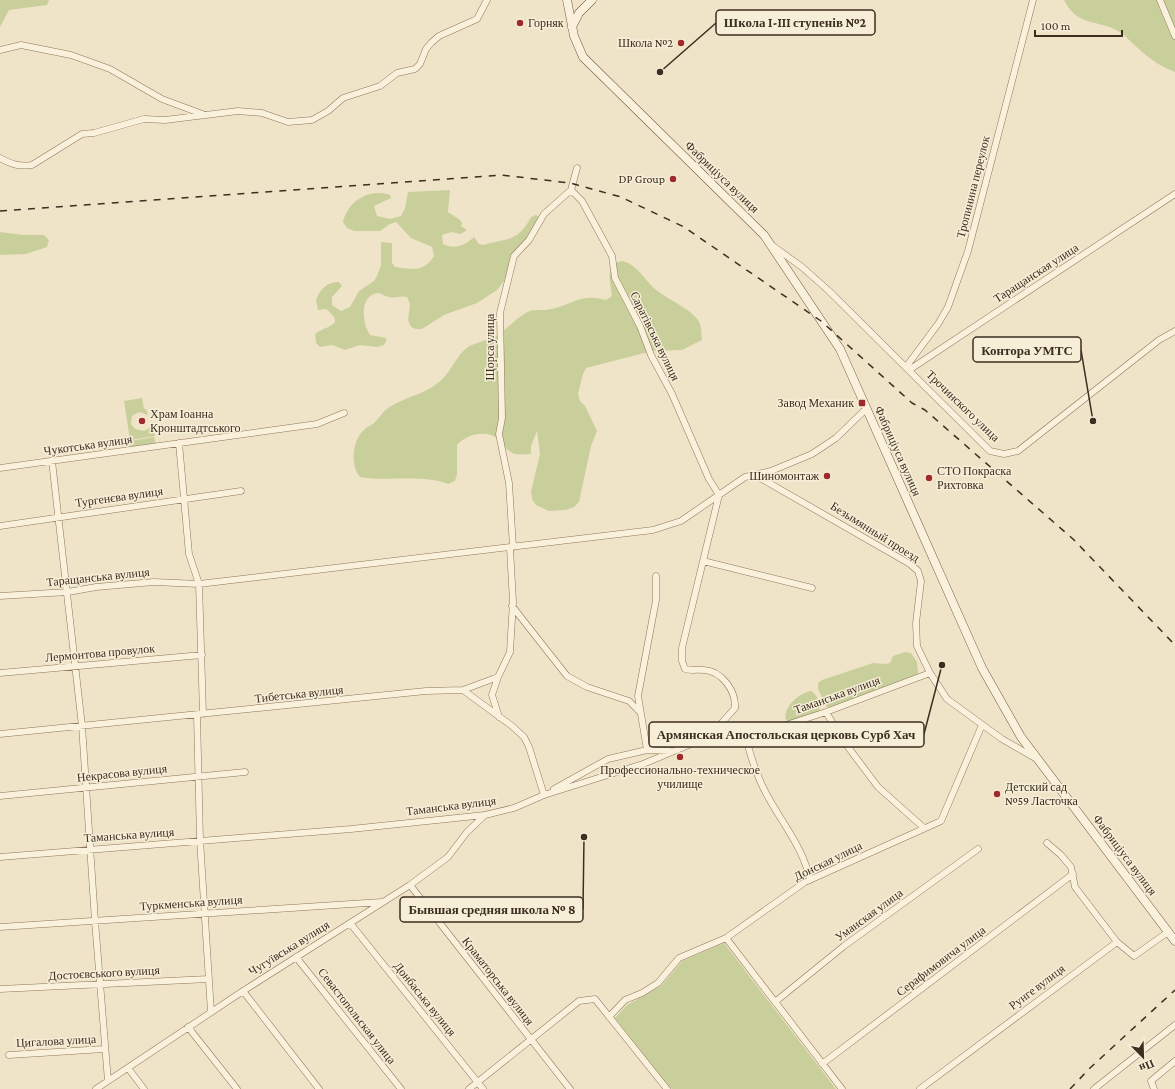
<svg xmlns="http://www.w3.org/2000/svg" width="1175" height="1089" viewBox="0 0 1175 1089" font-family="'Crimson Pro',serif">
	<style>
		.green { fill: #c9cf9b }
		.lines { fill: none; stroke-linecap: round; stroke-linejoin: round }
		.minor-casing { stroke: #8d765c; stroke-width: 7 }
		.secondary-casing { stroke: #6f573f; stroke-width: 9 }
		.minor { stroke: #faf1dc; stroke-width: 6 }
		.secondary { stroke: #faf1dc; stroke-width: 8 }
		.rail { stroke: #3d2e20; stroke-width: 1.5; stroke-dasharray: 7 7; stroke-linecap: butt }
		.poi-dot { fill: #9e2a2b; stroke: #f7eed8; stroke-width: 1.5 }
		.labels { text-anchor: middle; stroke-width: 3; stroke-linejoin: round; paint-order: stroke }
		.poi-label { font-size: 12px; fill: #3d2e20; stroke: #f7eed8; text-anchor: start }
		.street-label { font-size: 12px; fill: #3d2e20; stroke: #f7eed8 }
		.leader { fill: none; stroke: #3d2e20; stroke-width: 1.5 }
		.callout-dot { fill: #3d2e20; stroke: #f7eed8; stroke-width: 1.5 }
		.callout { fill: #f7eed8; stroke: #3d2e20; stroke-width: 1.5 }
		.callout-label { font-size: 13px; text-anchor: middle; font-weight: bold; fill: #3d2e20 }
	</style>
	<rect width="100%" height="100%" fill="#f0e4c8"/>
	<!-- green -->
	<path class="green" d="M 0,0 L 49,0 L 47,5 L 9,10 L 0,27 Z
		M 1064,0 L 1175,0 L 1175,72 C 1162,67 1149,59 1139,49 C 1131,43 1127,36 1118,31 C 1097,19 1077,27 1064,0 Z
		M 450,190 L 448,212 L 460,220 L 462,223 L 461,226 L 467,230 L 461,234 L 452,232 L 442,235 L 443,244 C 454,250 466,245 474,237 L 479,244 L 483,245 C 507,239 519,241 531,217 L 536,215 L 539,217 L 527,238 L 512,254 L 504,281 L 497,290 L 477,303 L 444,315 L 422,329 L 416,329 L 411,327 L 408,320 L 410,304 L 407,297 C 401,295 395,299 389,297 C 382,296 380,291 374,294 C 359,300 363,325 370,335 L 386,338 L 386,341 L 384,345 L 377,347 L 360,345 L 345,350 L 332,345 L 320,347 L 316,343 L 315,334 C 326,325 347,326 326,309 L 318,310 L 316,300 C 320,289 327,282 339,282 L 342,286 L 332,297 L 332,305 L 341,311 L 350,307 L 359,291 L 374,281 L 377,276 L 381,265 L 381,242 L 392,243 L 392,263 L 395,267 C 413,269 423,273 434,256 L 432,247 L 411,238 L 396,222 L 390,224 L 380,231 L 354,231 L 347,228 L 343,222 C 348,201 369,188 390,195 L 391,198 L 374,206 L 377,216 L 390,219 L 401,216 L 405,208 L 408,192 Z
		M 0,232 L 23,235 L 44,235 L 49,240 L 47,247 L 26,254 L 0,255 Z
		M 623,261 C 637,265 645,280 655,289 C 668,300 687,306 698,320 C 702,325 701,333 702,340 L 682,350 L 652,351 L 586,368 L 583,374 L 578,394 L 580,401 L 585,406 L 597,431 L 591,446 L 579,502 L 574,507 L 566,510 L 549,511 L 536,505 L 532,499 L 531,492 L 540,454 L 537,431 L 531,446 L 531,454 C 526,454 520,455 515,454 C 508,452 504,445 499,440 C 487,429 467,434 457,445 L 457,474 L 455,481 L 448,484 C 421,474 387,482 360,477 C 350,466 352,440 364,430 C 366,427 371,426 374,423 C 379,419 382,412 388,408 C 404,397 424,395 439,382 C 451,373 456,355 468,347 C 476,342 487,341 496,336 C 508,329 516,317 530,311 C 536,309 544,311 551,309 C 575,304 580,293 606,300 L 612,296 C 610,281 604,264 623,261 Z
		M 142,398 L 144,409 L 146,409 L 148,415 C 142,414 142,409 132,416 L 131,424 L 135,429 L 144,431 L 153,426 L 155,436 L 130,440 L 124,401 Z
		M 154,437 L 156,444 L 123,448 L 131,445 L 130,441 Z
		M 905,652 L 911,653 L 917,662 L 918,674 L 829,708 L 826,706 L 818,689 L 818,683 L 822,680 L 873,663 L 886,664 L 890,663 L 893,656 Z
		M 811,691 C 817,694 822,705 819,711 L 789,721 L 786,720 C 782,708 800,692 811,691 Z
		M 724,943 L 836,1089 L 672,1089 L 615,1018 L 627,1005 L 661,986 L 682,961 Z"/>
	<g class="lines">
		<!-- minor casing -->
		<g class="minor-casing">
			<path id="minor" d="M 1160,0 L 1175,36
				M 0,50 L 21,45 L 71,55 L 110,69 L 162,99 L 205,115
				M 0,158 C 11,164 19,167 32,165 L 82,134 L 94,133 L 144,119 L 165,120 L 238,111 L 262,113 L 288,122 L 312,120 L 328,111 L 343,98 L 380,86 L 397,73 L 415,69 L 420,64 L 426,49 L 431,43 L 439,36 L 477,19 L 487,0
				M 571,190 L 582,201 L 612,256 L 615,278 L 640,326 L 651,355 L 672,394 L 709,479 L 719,495 L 682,648 L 682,661 L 685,669 C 692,671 698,669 704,670 C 722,671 736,691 735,708 L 710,736
				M 773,246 L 802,267 L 829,291 L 990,451 L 1004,454 L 1018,451 L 1159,340 L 1175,331
				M 906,367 L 938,324 L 948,307 L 968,251 L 1033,0
				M 909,370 L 1175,194
				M 179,443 L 189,554 L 199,584 L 203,714
				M 52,461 L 82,726 L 95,921 L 108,1081
				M 0,468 L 317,424 L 344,413
				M 755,475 L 910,564 L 918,571 L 921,581 L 916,623 L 917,646 L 930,673 L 947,699 L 1002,739 L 1035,758
				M 0,526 L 241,491
				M 513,547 L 509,483 L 499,434 L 502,418 L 500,313 L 514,256 L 529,240 L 544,214 L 571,190 L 577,168
				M 703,561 L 812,588
				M 0,596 L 68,592 L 96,587 L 154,582 L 199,584 L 653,530 L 681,521 L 745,477 L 771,471 L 812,454 L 836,438 L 866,409
				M 512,606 L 567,676 L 587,687 L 629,701 L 640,712
				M 0,673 L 202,655
				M 498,677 L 492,695 L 499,717
				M 463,690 L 498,677 L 510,652 L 513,602 L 510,548
				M 826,712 L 842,739 L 878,787 L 924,828
				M 197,715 L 200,840 L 211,1012
				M 0,734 L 426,691 L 463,690 L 512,726 L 524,737 L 529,747 L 544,795 L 546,794
				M 746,738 C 751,758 757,777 767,795 C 782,823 804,849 810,880
				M 647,750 L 638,696 L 656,600 L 656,576
				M 554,789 L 608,759 L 647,750 L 670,751
				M 0,796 L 245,772
				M 1047,843 L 1061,855 L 1071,867 L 1075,887 L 1117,942
				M 0,857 L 351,829 L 485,815 L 514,808 L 544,795 L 643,764 L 710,736 L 746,738 L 826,712 L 930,673
				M 410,885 L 570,1089
				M 350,923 L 483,1089
				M 0,927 L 382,902
				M 726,938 L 842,1089
				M 296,957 L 401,1089
				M 0,989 L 209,979
				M 243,991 L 319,1089
				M 775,1002 L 844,946 L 978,849
				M 609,1017 L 625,1000 L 642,993 L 658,983 L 679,958 L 726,938 L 805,882 L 941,821 L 982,725
				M 188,1027 L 237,1089
				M 9,1055 L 104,1049
				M 822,1064 L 1073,874
				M 128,1068 L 144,1089
				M 96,1089 L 243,991 L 410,885 L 448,857 L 467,832 L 485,815
				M 469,1089 L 579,1001 L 595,999 L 667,1089
				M 920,1089 L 1117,942 L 1134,956 L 1168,932
				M 1094,1089 L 1175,1025
				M 1154,1089 L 1151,1081 L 1175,1061"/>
		</g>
		<!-- secondary casing -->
		<g class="secondary-casing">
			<path id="secondary" d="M 567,0 L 574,36 L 583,57 L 764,235 L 840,349 L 982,668 L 1021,737 L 1175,941
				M 572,27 L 579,13 L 592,0"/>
		</g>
		<!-- minor -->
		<use href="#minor" class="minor"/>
		<!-- secondary -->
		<use href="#secondary" class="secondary"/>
		<!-- rail -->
		<path class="rail" d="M 0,211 L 501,175 L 570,183 L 621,197 L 684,227 L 821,321 L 912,403 L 925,410 L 1073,539 L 1175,645
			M 1070,1089 L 1090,1068 L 1175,990"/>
	</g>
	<!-- markers -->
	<g class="poi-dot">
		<circle cx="520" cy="23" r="4"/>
		<circle cx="681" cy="43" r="4"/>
		<circle cx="673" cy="179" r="4"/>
		<rect x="858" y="399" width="8" height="8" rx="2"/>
		<circle cx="142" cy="421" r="4"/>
		<circle cx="827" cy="476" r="4"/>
		<circle cx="929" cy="478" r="4"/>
		<circle cx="680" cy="757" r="4"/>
		<circle cx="997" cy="794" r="4"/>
	</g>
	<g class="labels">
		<!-- poi labels -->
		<g class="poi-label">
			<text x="528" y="27">Горняк</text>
			<text x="673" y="47" text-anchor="end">Школа №2</text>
			<text x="665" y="183" text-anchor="end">DP Group</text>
			<text x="854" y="407" text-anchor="end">Завод Механик</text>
			<text x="150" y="418">Храм Іоанна<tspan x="150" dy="14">Кронштадтського</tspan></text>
			<text x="937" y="475">СТО Покраска<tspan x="937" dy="14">Рихтовка</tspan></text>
			<text x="819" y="480" text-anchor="end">Шиномонтаж</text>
			<text x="680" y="774" text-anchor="middle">Профессионально-техническое<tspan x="680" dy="14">училище</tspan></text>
			<text x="1005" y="791">Детский сад<tspan x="1005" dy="14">№59 Ласточка</tspan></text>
		</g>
		<!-- street labels -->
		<g class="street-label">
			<text transform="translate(722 177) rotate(44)" y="4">Фабриціуса вулиця</text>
			<text transform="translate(973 187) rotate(-76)" y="4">Тропинина переулок</text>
			<text transform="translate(1036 273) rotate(-33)" y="4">Таращанская улица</text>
			<text transform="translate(655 336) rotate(64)" y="4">Саратівська вулиця</text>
			<text transform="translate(490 347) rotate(-90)" y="4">Щорса улица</text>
			<text transform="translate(963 406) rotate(44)" y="4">Трочинского улица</text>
			<text transform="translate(88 445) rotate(-8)" y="4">Чукотська вулиця</text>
			<text transform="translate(898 451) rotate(66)" y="4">Фабриціуса вулиця</text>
			<text transform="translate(119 497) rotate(-8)" y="4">Тургенєва вулиця</text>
			<text transform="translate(875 532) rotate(32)" y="4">Безымянный проезд</text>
			<text transform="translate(98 577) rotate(-6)" y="4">Таращанська вулиця</text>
			<text transform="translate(100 653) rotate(-5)" y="4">Лермонтова провулок</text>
			<text transform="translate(299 694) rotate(-6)" y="4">Тибетська вулиця</text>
			<text transform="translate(837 695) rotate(-20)" y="4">Таманська вулиця</text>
			<text transform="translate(122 773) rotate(-6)" y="4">Некрасова вулиця</text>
			<text transform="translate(451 806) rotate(-7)" y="4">Таманська вулиця</text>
			<text transform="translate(129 835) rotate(-4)" y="4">Таманська вулиця</text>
			<text transform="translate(1125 855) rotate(53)" y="4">Фабриціуса вулиця</text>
			<text transform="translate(828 861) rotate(-26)" y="4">Донская улица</text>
			<text transform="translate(191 903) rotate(-4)" y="4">Туркменська вулиця</text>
			<text transform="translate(869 915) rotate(-36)" y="4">Уманская улица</text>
			<text transform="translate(289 948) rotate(-32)" y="4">Чугуївська вулиця</text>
			<text transform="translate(941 961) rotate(-37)" y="4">Серафимовича улица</text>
			<text transform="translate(104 973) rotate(-3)" y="4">Достоєвського вулиця</text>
			<text transform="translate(498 981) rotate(52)" y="4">Краматорська вулиця</text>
			<text transform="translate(1037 987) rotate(-37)" y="4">Рунге вулиця</text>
			<text transform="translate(425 999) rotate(51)" y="4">Донбаська вулиця</text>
			<text transform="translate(357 1016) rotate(52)" y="4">Севастопольская улица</text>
			<text transform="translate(56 1041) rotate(-3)" y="4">Цигалова улица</text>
		</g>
	</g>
	<!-- callouts -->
	<path class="leader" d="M660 72L716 23M1093 421L1081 350M942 665L924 734M584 837L583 909"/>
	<g class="callout-dot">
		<circle cx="660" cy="72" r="4"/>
		<circle cx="1093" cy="421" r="4"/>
		<circle cx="942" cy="665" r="4"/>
		<circle cx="584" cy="837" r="4"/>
	</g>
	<g class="callout">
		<rect x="716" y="10" width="159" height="25" rx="4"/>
		<rect x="973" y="337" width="108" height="25" rx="4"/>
		<rect x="649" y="722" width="275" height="25" rx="4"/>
		<rect x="400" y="897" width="183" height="25" rx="4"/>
	</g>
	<g class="callout-label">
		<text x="795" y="27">Школа I-III ступенів №2</text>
		<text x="1027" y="355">Контора УМТС</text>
		<text x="786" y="739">Армянская Апостольская церковь Сурб Хач</text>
		<text x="492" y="914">Бывшая средняя школа № 8</text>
	</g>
	<!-- north arrow -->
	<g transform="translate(1143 1057) rotate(157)" stroke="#f7eed8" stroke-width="3" paint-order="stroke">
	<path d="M0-3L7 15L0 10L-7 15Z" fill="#3d2e20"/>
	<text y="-6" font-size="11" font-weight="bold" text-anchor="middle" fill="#3d2e20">Пн</text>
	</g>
	<!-- scale -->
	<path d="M1035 30v6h87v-6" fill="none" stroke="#3d2e20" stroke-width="2"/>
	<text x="1041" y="30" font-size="12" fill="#3d2e20" stroke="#f7eed8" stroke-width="3" paint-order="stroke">100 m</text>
</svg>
